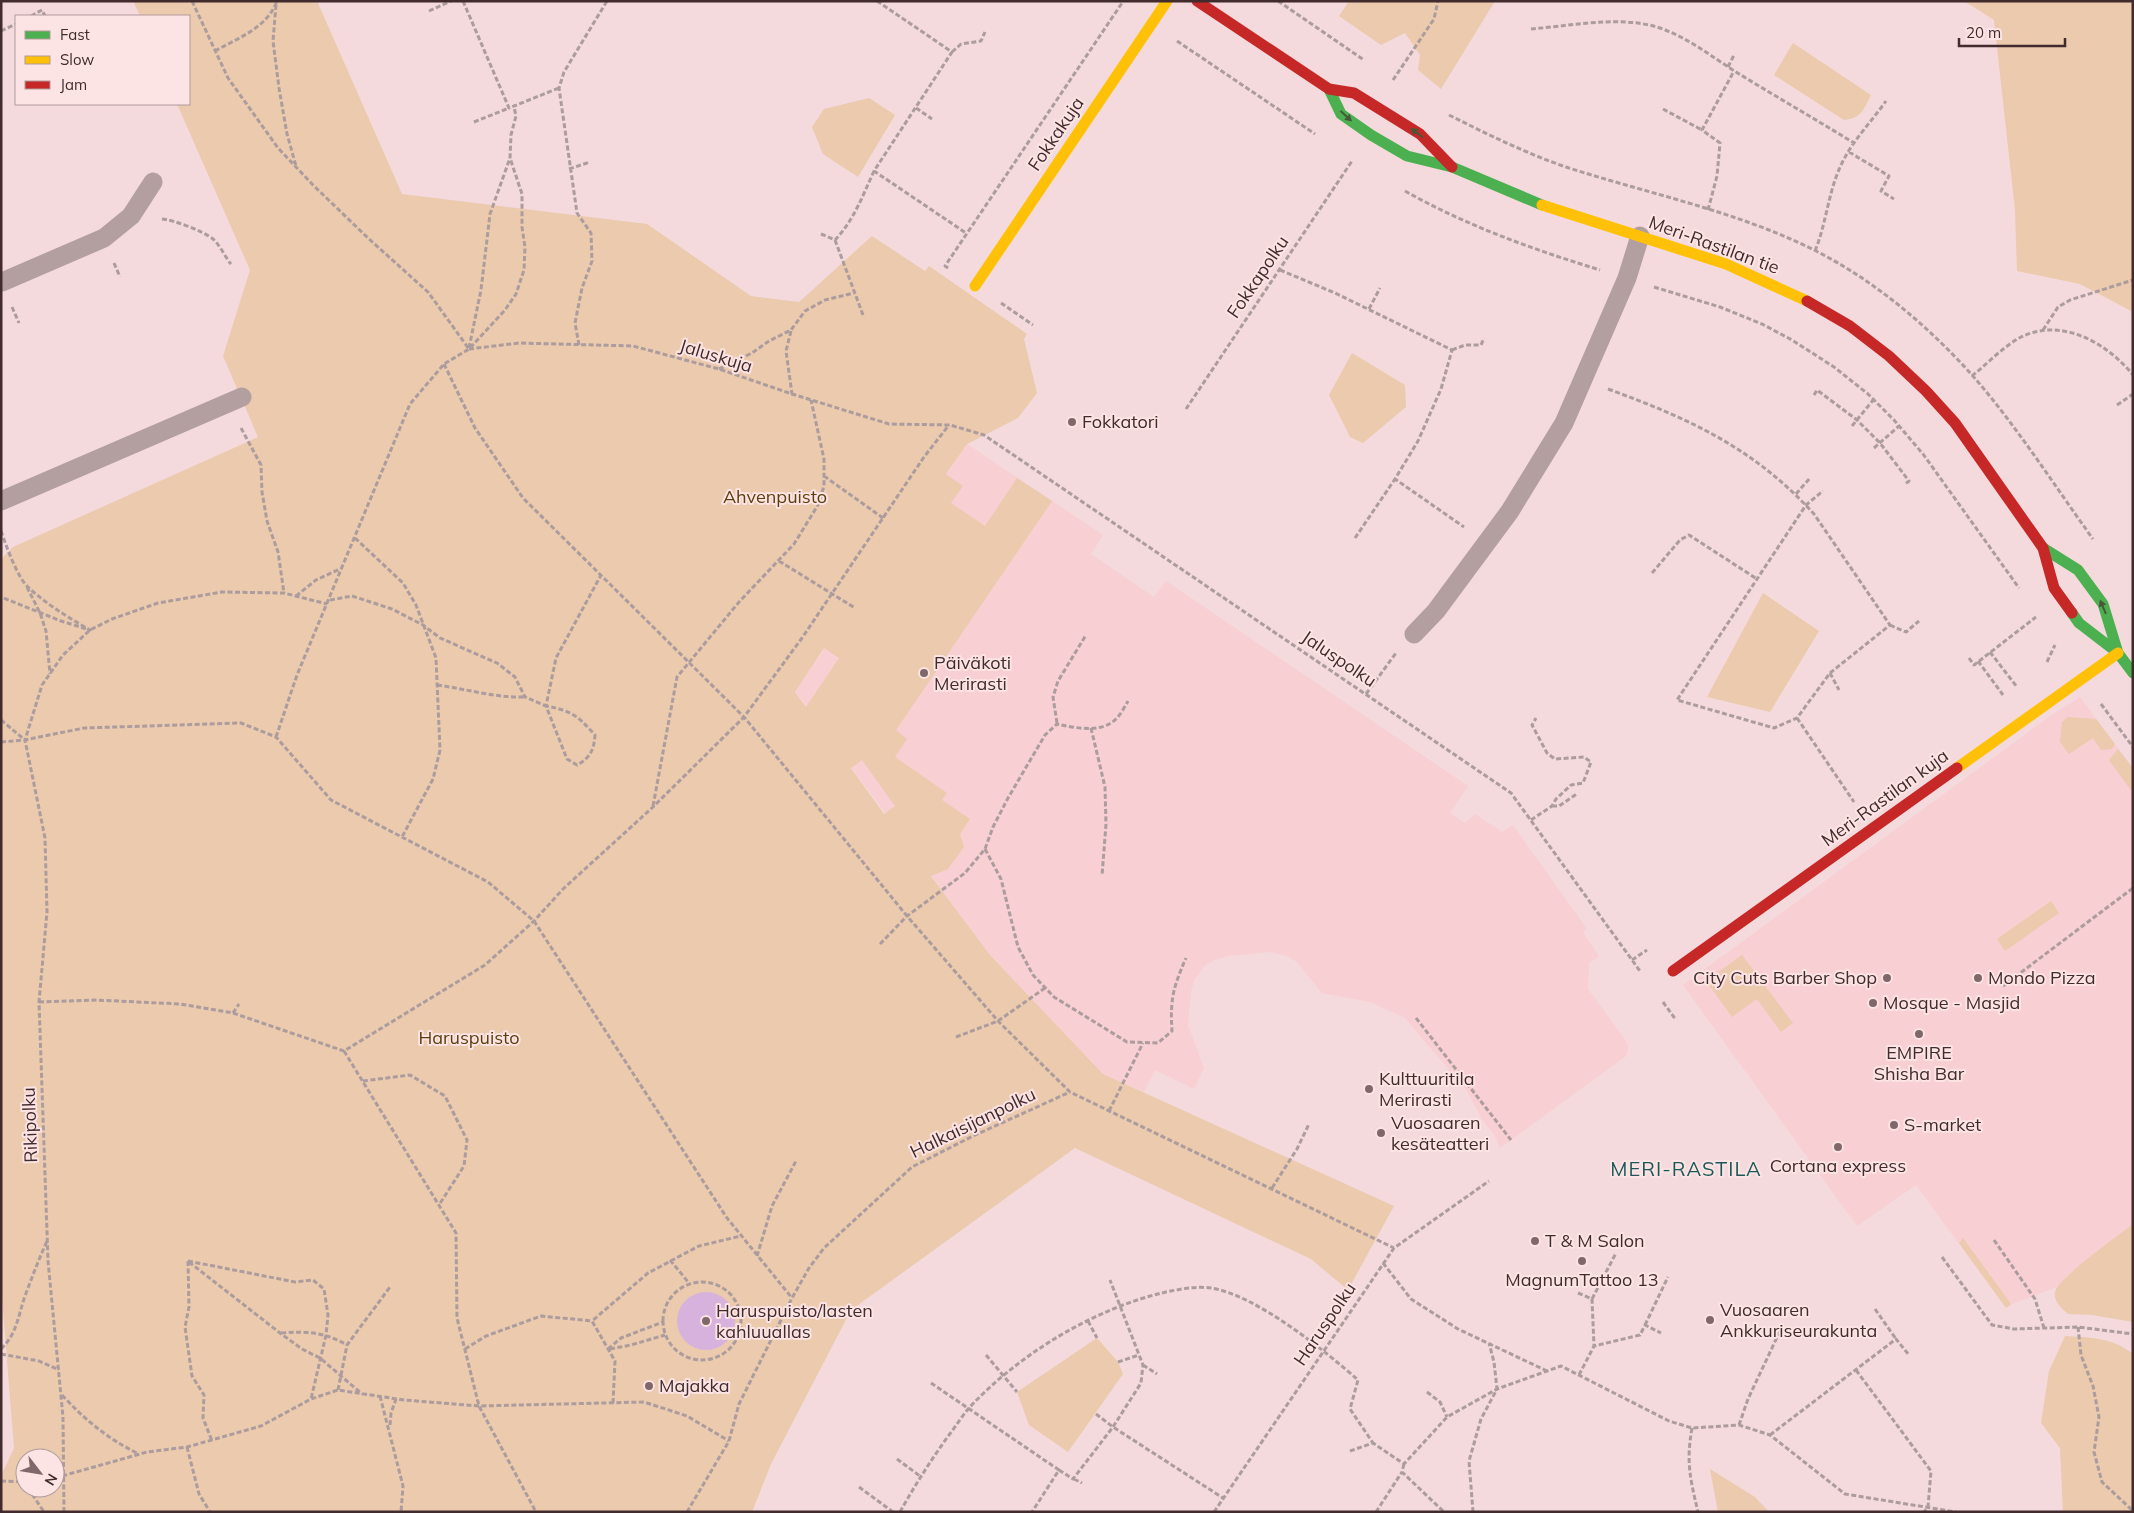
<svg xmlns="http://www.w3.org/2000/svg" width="2134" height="1513" viewBox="0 0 2134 1513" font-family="Mulish,sans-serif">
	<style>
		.built { fill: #f8cfd2 }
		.green { fill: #ebcaae; fill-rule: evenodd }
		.water { fill: #d7b2dd }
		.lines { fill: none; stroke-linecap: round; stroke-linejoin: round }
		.path { stroke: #ad9c9d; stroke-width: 3; stroke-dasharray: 5 2.5; stroke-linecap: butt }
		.lane { stroke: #b39ea0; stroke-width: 19 }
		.fast { stroke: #4caf50; stroke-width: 11 }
		.slow { stroke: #ffc107; stroke-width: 11 }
		.jam { stroke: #c62828; stroke-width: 11 }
		.oneway { fill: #455939 }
		.poi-dot { fill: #80686a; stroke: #fce4e4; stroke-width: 2 }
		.labels { text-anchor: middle; stroke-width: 4; stroke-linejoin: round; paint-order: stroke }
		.street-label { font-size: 18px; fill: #412b2c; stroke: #fce4e4 }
		.poi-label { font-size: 18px; fill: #412b2c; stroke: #fce4e4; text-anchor: start }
		.park-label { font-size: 18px; fill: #5c3f0d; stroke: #fce4e4 }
		.quarter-label { font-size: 20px; letter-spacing: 1px; fill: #1d5858; stroke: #fce4e4 }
	</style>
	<rect width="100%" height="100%" fill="#f4dadc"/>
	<!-- built -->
	<path class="built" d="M 967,444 L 1103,535 L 1091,554 L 1154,597 L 1166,581 L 1468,786 L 1450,813 L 1465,823 L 1475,814 L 1502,832 L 1513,825 L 1587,929 L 1583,932 L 1599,956 L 1589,963 L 1588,989 L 1626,1041 L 1628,1048 L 1626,1056 L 1500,1148 L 1494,1134 L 1483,1121 L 1467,1091 L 1405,1018 L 1370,1002 L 1322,993 L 1297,962 L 1287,956 L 1270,952 L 1228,956 L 1215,960 L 1205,965 L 1194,981 L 1191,992 L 1188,1025 L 1204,1068 L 1194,1089 L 1155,1070 L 1144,1092 L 1103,1074 L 990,955 L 795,691 Z
		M 2080,697 L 2133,768 L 2133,1224 L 2067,1276 L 2057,1287 L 2012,1304 L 2006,1308 L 1916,1185 L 1857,1226 L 1683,985 L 2053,714 Z"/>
	<!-- green -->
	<path class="green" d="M 133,1 L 317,1 L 402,194 L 647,224 L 751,296 L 799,302 L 872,236 L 925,271 L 929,266 L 1027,334 L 1024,339 L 1037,393 L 1018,418 L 967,444 L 946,474 L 963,486 L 951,503 L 985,526 L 1017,478 L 1052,501 L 896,730 L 907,739 L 895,757 L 947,793 L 942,800 L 970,819 L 960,834 L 964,847 L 948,869 L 931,876 L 990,955 L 1103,1074 L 1394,1206 L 1348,1290 L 1311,1259 L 1075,1148 L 851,1310 L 771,1464 L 752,1512 L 1,1512 L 1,1476 L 14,1448 L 1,1285 L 1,559 L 13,547 L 258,437 L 223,356 L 250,270 L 177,104 L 189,104 L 189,16 L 140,16 ZM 824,648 L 839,658 L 806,707 L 795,692 ZM 862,760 L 895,806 L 884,814 L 851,768 ZM 25,1458 L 55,1458 L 55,1488 L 25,1488 Z
		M 1349,1 L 1495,1 L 1441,89 L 1418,70 L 1420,55 L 1405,33 L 1381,45 L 1339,16 Z
		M 1964,1 L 2133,1 L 2133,312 L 2080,284 L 2017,271 L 2015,210 L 1994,20 Z
		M 1793,43 L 1871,95 C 1863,110 1862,118 1844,120 L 1774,75 Z
		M 869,98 L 895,115 L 858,177 L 823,154 L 812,127 L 824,109 Z
		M 1352,353 L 1405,385 L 1406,407 L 1363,443 L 1350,437 L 1329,395 Z
		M 1763,593 L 1819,631 L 1770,712 L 1707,697 Z
		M 2068,717 L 2096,719 L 2115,744 L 2112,749 L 2101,750 L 2093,738 L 2069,754 L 2060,742 L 2062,722 Z
		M 2118,749 L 2133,768 L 2133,793 L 2109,760 Z
		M 2051,901 L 2059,913 L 2005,951 L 1997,939 Z
		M 1742,955 L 1793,1023 L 1781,1032 L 1757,999 L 1732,1017 L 1706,981 Z
		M 2133,1224 L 2133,1322 L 2092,1315 L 2068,1314 C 2062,1309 2053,1301 2055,1292 C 2057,1279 2119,1235 2133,1224 Z
		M 1963,1238 L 2011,1304 L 2006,1308 L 1959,1243 Z
		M 2065,1336 C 2089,1337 2114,1338 2133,1354 L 2133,1512 L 2063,1512 L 2060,1448 L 2041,1423 L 2049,1371 Z
		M 1097,1338 L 1118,1362 L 1123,1374 L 1068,1452 L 1029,1425 L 1017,1392 Z
		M 1710,1469 L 1755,1497 L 1769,1512 L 1718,1512 Z"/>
	<!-- water -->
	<path class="water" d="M677 1321a29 29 0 1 1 58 0a29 29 0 1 1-58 0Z"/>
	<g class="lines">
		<!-- path -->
		<path class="path" d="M 192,1 L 228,78 L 278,148 L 313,185 L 369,239 L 428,292 L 469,349
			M 463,1 L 509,108 L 559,88
			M 877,1 L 952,52 L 874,171 L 966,233
			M 1278,1 L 1364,60
			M 276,5 L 273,41 L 279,88 L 287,134 L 296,166
			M 429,11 L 451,1
			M 31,16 L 42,10 L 45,16
			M 1531,29 C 1569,26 1612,17 1649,25 C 1681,32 1709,55 1736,72 C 1775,96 1815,119 1854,143
			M 1,31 L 16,24
			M 1177,41 L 1315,134
			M 215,51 C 238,38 267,28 277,1
			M 952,52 L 961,44 L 981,41 L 985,32
			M 1728,67 L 1734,55
			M 1393,80 L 1434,19 L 1438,1
			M 916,108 L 932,119
			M 1663,109 L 1702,130
			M 1449,115 C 1487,134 1525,153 1566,167 C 1649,194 1737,211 1816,251 C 1875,281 1928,326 1972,375 C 2016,425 2054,485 2093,539
			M 474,122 L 509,108
			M 1849,152 L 1889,176 L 1881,191 L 1894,199
			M 569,169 L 590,162
			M 1405,191 C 1467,226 1532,249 1600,270
			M 1708,210 L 1717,176 L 1720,143 L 1702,130 L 1734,71
			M 162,219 C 174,220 203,231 213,239 C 220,245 225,257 231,264
			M 821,234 L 835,240 C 854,220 863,195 874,171
			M 835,240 L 863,315
			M 1815,251 C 1827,222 1828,190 1843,161 C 1854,139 1872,121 1886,101
			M 114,263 L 120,277
			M 948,268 L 945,266 L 1122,3
			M 1280,270 L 1335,293 L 1452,350 L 1441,389 L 1418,441 L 1395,479 L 1464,527
			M 1654,287 L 1720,307 L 1762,324 L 1792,340 L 1834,367 L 1868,394 L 1894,420 L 1923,454 L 2019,588
			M 1001,303 L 1033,325
			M 12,307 L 19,323
			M 1369,309 L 1380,288
			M 2043,330 L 2058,307 L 2070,300 L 2133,280
			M 791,331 L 786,351 L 792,394
			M 579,345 L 575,323 L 582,288 L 592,261 L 591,233 L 577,213 L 559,88 L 564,72 L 607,1
			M 469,348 L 481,290 L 490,214 L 510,158 L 511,135 L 516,116 L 514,107
			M 469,349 L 519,343 L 633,346 L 719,369 L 792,394 L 889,424 L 950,425 L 984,435 L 1511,793 L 1640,971
			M 1452,350 L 1465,345 L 1481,345 L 1484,338
			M 444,364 L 475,428 L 523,498 L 744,717 L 907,916 L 998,1021 L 1070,1092 L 1394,1248
			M 719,369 L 752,353 L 769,341 L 791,330 L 805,311 L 825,300 L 854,293
			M 1972,376 C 1988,363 2004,346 2021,337 C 2062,317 2107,343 2133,375
			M 1608,389 C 1690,419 1754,448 1814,514 L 1890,625 L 1830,673 L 1797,718 L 1774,728 L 1677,700 L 1806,505 L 1823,491
			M 1814,395 L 1817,390 L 1857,420 L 1880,443 L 1909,481 L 1904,485
			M 2117,405 L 2133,394
			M 1186,409 L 1352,161
			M 1852,426 L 1874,399
			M 241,428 L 261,465 L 262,492 L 267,521 L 278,552 L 284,593
			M 1874,448 L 1899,426
			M 824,476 L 883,518
			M 1796,494 L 1810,478
			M 1,531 C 6,545 17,577 28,587 C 46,604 69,618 90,630 L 61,621 L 1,597
			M 355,538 L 403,583 L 416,605 L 436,658 L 440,750 L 433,779 L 402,837
			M 1355,538 L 1395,479
			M 779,561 L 855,608
			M 1652,573 L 1680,540 L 1689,535 L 1757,579
			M 27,587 L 40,613 L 46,631 L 50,674
			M 296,596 L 316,580 L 342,568
			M 330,600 L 352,596 L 392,609 L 423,625 L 440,638 L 497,663 L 515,677 L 525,697 L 546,706 L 567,759 L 577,765 C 590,758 594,750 595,735 C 577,715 572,711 546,706 L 556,658 L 601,575
			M 1890,625 L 1906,632 L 1919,621
			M 1990,652 L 2017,687
			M 1969,658 L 1974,665 L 2036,617
			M 1978,661 L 2003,695
			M 2047,662 L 2055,645
			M 1830,673 L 1839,690
			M 437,685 C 467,689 495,698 525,697
			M 1366,694 L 1396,653
			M 2101,704 L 2133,747
			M 1797,718 L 1854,802
			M 1,720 L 25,740
			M 1057,723 L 1053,697 L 1058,681 L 1086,635
			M 1091,728 L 1105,787 L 1106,824 L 1102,876
			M 276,737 L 297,675 L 410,404 L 444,364 L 469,349 L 505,310 L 516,294 L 524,270 L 525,247 L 522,227 L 522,194 L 510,158
			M 1,742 L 25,740 L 84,728 L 241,723 L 276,737 L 331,800 L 488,882 L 534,921 L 727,1218 L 792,1298
			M 653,806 L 677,677 L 739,602 L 794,544 L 818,505 L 824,486 L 824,459 L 811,400
			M 1552,806 L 1559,806 L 1578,793
			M 1531,820 L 1552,806 L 1556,799 L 1571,785 L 1583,783 L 1591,762 L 1584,757 L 1555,759 L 1547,753 L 1532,725 L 1536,718
			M 985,849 L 1001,879 L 1018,947 L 1033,975 L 1054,997 L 1127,1042 L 1158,1043 L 1172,1031 C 1170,999 1173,988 1186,958
			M 880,944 L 907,916 L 965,873 L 985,849 L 993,827 L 1008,798 L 1045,735 L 1057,724 C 1076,728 1102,734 1117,718 C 1121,714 1125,706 1128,701
			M 1632,960 L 1647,950
			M 2003,986 L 2133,888
			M 39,1002 L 96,1000 L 180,1004 L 233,1013 L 344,1051 L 485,965 L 534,921 L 563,889 L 653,807 L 744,717 L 802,638 L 924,457 L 949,425
			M 1663,1002 L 1676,1020
			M 233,1013 L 239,1004
			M 1416,1018 L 1511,1140
			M 956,1037 L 998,1021 L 1045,988
			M 344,1051 L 456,1233 L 457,1318 L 479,1406 L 536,1512
			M 363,1081 L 410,1075 L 445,1096 L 467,1140 L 464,1166 L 439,1205
			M 1109,1111 L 1143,1043
			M 1272,1188 L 1297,1149 L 1309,1124
			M 1994,1240 L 2035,1299 L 2044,1328
			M 757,1256 L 772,1206 L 796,1161
			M 1942,1257 L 1992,1325 L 2014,1329 L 2078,1327 L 2133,1334
			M 670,1260 L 689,1283
			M 188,1261 L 295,1282 L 313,1280 L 324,1289 L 328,1315 L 326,1335 L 311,1399
			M 188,1261 L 189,1307 L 185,1327 L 192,1376 L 204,1395 L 203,1418 L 212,1441
			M 189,1262 L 280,1333 L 302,1349 L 320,1358 L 362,1394
			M 1383,1263 L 1411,1299 L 1458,1329 L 1547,1371
			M663 1321a39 39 0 1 1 78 0a39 39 0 1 1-78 0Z
			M 1578,1293 L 1592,1299 L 1594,1346
			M 1592,1299 L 1616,1253
			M 1875,1309 L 1896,1339
			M 1088,1321 L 1097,1338
			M 1645,1325 L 1668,1277
			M 2078,1327 L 2081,1355 L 2093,1386 L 2099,1417 L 2094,1452 L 2102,1482 L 2133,1511
			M 281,1333 C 306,1331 325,1332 347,1345
			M 1,1349 C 17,1334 18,1316 25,1296 C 32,1277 39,1259 47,1241
			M 465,1349 L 486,1336 L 541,1316 L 592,1321
			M 608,1349 L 621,1338 L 663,1322
			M 610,1349 L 631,1345 L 665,1335
			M 1,1354 L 39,1361 L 59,1370
			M 986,1355 L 1017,1392
			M 1118,1362 L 1139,1355
			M 1143,1365 L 1157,1374
			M 1856,1370 L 1931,1471 L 1928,1507 L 1924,1512
			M 1579,1375 L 1594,1346 L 1640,1335 L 1645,1325 L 1661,1333
			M 931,1383 L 1059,1470 L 1032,1512
			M 338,1390 L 347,1345 L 390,1287
			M 1427,1392 L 1440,1402 L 1447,1417
			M 62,1395 C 85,1420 108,1439 139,1454
			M 380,1396 L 403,1486 L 401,1512
			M 613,1403 L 615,1361 L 592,1321 L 648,1273 L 699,1246 L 741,1236
			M 1096,1414 L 1113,1427 L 1223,1498
			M 390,1425 L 391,1413 L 396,1399
			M 1739,1425 L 1748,1399 L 1780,1331
			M 1692,1428 C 1686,1462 1690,1478 1698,1512
			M 1770,1435 L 1896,1339 L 1909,1355
			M 187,1447 L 199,1494 L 210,1512
			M 1350,1451 L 1373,1443 L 1404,1464 L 1447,1417 L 1497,1389 L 1561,1366 L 1669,1421 L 1692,1428 L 1739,1425 L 1770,1435 L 1845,1494 L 1956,1512
			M 897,1459 L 920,1476
			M 1404,1464 L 1402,1472 L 1444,1512
			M 1059,1470 L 1073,1479 L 1113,1427 L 1141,1383 L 1143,1365 L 1110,1280
			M 55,1478 L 147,1452 L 187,1447 L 261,1426 L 311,1399 L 338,1390 L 404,1400 L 479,1406 L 644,1402 L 687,1416 L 729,1441
			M 1074,1479 L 1082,1483
			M 1,1481 L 25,1482
			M 859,1487 L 893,1512
			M 28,1488 L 44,1512
			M 64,1512 L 63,1417 L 48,1261 L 39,1002 L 47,912 L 45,838 L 25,740 L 42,685 L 63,655 L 90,630 L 112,619 L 158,603 L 222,592 L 284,593 L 327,604
			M 687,1512 L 729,1441 L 739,1404 L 792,1298 L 809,1268 L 824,1248 L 912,1167 L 973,1136 L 1070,1092
			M 900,1512 C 915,1485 931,1460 949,1435 C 956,1426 962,1416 969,1408 C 1019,1354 1095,1308 1166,1292 C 1181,1289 1196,1286 1211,1288 C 1256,1295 1324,1350 1358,1380 L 1350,1409 L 1373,1443
			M 1214,1512 L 1394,1248 L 1489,1181
			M 1376,1512 L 1402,1472
			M 1473,1512 L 1469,1461 L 1481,1419 L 1497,1389 L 1494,1362 L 1489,1343"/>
		<!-- lane -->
		<path class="lane" d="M 2,282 L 104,238 L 131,216 L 153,182
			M 1,501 L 242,397
			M 1414,634 L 1436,611 L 1510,511 L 1564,423 L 1627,278 L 1640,236"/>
		<!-- fast -->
		<path class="fast" d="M 1329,89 L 1341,114 L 1371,135 L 1407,156 L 1452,167 L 1542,205
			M 2043,548 L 2078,570 L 2103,604 L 2118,653
			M 2072,613 L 2079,623 L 2118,653 L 2133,673"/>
		<!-- slow -->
		<path class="slow" d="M 1542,205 L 1726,264 L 1807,301
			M 975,286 L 1167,1
			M 1957,768 L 2118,653"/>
		<!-- jam -->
		<path class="jam" d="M 1197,1 L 1329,89 L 1354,93 L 1420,134 L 1452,167
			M 1807,301 L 1850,326 L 1889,356 L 1926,391 L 1955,423 L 2043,548 L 2054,588 L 2072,613
			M 1673,971 L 1957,768"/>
	</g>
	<!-- one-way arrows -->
	<defs><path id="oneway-solid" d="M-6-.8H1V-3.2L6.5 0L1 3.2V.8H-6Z" transform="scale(1.25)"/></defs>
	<g class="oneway">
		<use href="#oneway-solid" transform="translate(1346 116) rotate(43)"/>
		<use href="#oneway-solid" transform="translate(1417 133) rotate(-143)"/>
		<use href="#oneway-solid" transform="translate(2103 607) rotate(-113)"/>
	</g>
	<!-- markers -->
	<g class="poi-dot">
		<circle cx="1072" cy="422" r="5"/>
		<circle cx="924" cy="673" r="5"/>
		<circle cx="1887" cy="978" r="5"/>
		<circle cx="1978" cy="978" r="5"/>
		<circle cx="1873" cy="1003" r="5"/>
		<circle cx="1919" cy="1034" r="5"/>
		<circle cx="1369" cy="1089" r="5"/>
		<circle cx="1894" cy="1125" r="5"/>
		<circle cx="1381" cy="1133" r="5"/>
		<circle cx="1838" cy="1147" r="5"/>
		<circle cx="1535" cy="1241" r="5"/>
		<circle cx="1582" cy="1261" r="5"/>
		<circle cx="1710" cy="1320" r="5"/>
		<circle cx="706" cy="1321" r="5"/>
		<circle cx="649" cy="1386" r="5"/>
	</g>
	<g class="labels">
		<!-- street labels -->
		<g class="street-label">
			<text transform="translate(1056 134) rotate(-56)" y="6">Fokkakuja</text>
			<text transform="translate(1714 245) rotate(20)" y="6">Meri-Rastilan tie</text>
			<text transform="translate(1258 277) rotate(-56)" y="6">Fokkapolku</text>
			<text transform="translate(716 356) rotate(17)" y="6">Jaluskuja</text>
			<text transform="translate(1339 659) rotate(34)" y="6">Jaluspolku</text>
			<text transform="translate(1885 798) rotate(-36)" y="6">Meri-Rastilan kuja</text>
			<text transform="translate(973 1123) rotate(-26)" y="6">Halkaisijanpolku</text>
			<text transform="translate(30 1125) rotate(-92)" y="6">Rikipolku</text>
			<text transform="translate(1325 1324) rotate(-56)" y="6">Haruspolku</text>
		</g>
		<!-- poi labels -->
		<g class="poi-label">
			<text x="1082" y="428">Fokkatori</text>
			<text x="934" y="669">Päiväkoti<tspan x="934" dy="21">Merirasti</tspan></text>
			<text x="1877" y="984" text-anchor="end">City Cuts Barber Shop</text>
			<text x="1988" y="984">Mondo Pizza</text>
			<text x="1883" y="1009">Mosque - Masjid</text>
			<text x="1919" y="1059" text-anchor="middle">EMPIRE<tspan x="1919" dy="21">Shisha Bar</tspan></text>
			<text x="1379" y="1085">Kulttuuritila<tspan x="1379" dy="21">Merirasti</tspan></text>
			<text x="1391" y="1129">Vuosaaren<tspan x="1391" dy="21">kesäteatteri</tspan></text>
			<text x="1904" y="1131">S-market</text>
			<text x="1838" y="1172" text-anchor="middle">Cortana express</text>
			<text x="1545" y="1247">T &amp; M Salon</text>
			<text x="1582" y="1286" text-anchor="middle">MagnumTattoo 13</text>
			<text x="1720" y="1316">Vuosaaren<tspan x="1720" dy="21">Ankkuriseurakunta</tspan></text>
			<text x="716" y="1317">Haruspuisto/lasten<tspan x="716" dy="21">kahluuallas</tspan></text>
			<text x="659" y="1392">Majakka</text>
		</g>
		<!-- park labels -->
		<g class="park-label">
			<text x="775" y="503">Ahvenpuisto</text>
			<text x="469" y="1044">Haruspuisto</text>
		</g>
		<!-- quarter labels -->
		<g class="quarter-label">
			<text x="1686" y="1176">MERI-RASTILA</text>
		</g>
	</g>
	<!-- border -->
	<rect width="2134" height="1513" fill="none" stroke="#412b2c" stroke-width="5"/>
	<!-- legend -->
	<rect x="15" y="15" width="175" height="90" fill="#fce4e4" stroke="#b19a9a"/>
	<rect x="25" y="31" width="25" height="8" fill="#4caf50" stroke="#b19a9a"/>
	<text x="60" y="40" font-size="15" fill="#412b2c">Fast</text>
	<rect x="25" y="56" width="25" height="8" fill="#ffc107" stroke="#b19a9a"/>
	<text x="60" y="65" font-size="15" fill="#412b2c">Slow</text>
	<rect x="25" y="81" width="25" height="8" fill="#c62828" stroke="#b19a9a"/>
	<text x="60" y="90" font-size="15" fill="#412b2c">Jam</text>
	<!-- north arrow -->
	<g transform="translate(40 1473) rotate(121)"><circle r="24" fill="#fce4e4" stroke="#b19a9a"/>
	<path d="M0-4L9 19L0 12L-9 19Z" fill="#80686a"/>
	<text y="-8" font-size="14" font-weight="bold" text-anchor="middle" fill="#412b2c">N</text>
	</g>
	<!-- scale -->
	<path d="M1959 38v8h106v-8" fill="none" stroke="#412b2c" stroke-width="2.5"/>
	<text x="1966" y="38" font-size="15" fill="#412b2c" stroke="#fce4e4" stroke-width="4" paint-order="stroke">20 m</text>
</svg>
